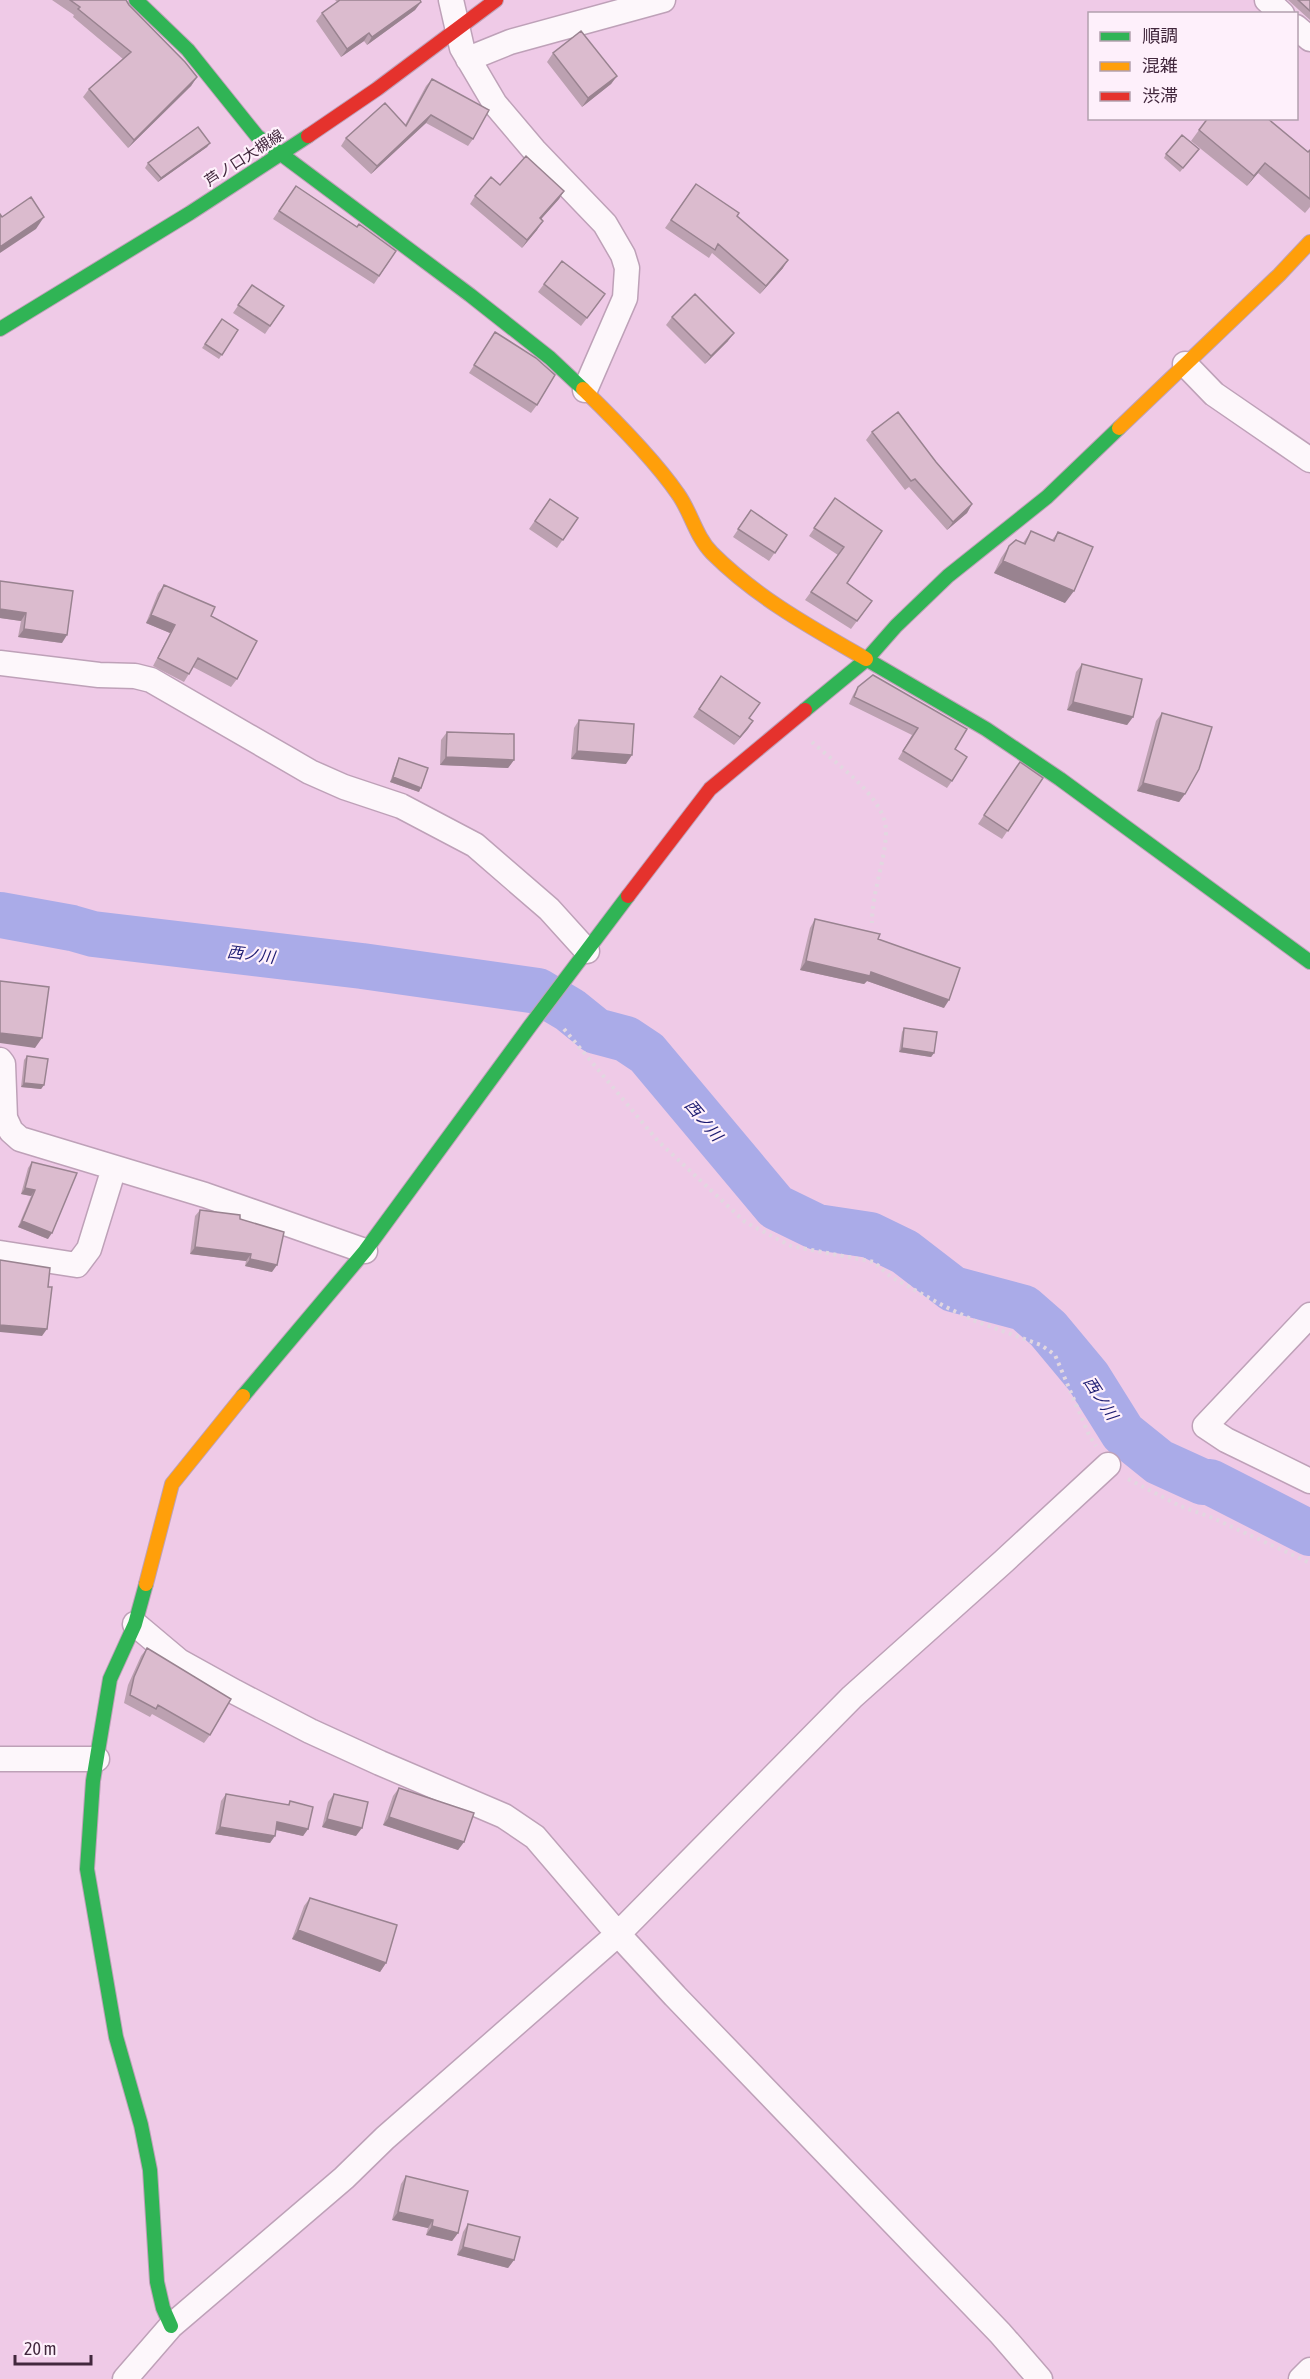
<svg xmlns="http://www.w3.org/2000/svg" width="1310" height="2379" viewBox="0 0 1310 2379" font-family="'Asap Condensed','Noto Sans JP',sans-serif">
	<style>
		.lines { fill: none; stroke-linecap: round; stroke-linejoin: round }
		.river { stroke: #aaabe8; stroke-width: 46 }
		.street-casing { stroke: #bea1b8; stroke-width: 27 }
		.fast-casing { stroke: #bea1b8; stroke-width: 16 }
		.slow-casing { stroke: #bea1b8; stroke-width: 16 }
		.jam-casing { stroke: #bea1b8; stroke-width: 16 }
		.path { stroke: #e2d7e0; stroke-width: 4; stroke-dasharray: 3 4.5; stroke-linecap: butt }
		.street { stroke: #fdf7fb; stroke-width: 24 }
		.fast { stroke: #30b455; stroke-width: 14 }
		.slow { stroke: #ff9f0a; stroke-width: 14 }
		.jam { stroke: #e5322d; stroke-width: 14 }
		.wall { fill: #bca1b1 }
		.shaded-wall { fill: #998390 }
		.building { fill: #dbbbce; stroke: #998390; stroke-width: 1.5 }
		.labels { text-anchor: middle; stroke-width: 4.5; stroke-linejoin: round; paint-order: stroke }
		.street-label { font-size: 15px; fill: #42283d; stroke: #fef0fb }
		.water-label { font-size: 16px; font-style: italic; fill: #1c1b71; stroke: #fef0fb }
	</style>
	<rect width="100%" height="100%" fill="#efcae7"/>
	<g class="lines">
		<!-- river -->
		<path class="river" d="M 0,915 L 72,928 L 93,934 L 362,966 L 538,991 L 570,1010 L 596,1031 L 626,1039 L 647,1053 L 776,1207 L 817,1227 L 870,1235 L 905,1252 L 953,1289 L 1024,1308 L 1048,1329 L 1088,1377 L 1123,1433 L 1159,1462 L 1203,1482 L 1210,1482 L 1310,1533"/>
		<!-- street casing -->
		<g class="street-casing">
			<path id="street" d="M 451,0 L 462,48 L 495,104 L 534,150 L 605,224 L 623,255 L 627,268 L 625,298 L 585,390
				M 1267,0 L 1282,14
				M 1296,27 L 1310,39
				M 468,59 L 510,42 L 663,0
				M 1185,364 L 1214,394 L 1310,460
				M 0,663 L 99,675 L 135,676 L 151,680 L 310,772 L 344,787 L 401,806 L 475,845 L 549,909 L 587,951
				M 0,1060 L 3,1064 L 5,1118 L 11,1131 L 20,1139 L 205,1195 L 365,1251
				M 0,1253 L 77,1265 L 89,1249 L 114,1168
				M 1310,1315 L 1205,1426 L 1226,1440 L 1310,1481
				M 135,1624 L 179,1661 L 235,1692 L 310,1731 L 380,1763 L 504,1816 L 535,1837 L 618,1934 L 675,1996 L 1000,2333 L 1040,2379
				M 0,1759 L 97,1759
				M 125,2379 L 171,2326 L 344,2178 L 385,2138 L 618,1934 L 852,1697 L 1003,1562 L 1108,1465
				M 1301,2379 L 1310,2370"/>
		</g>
		<!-- fast casing -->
		<g class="fast-casing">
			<path id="fast" d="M 136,0 L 188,50 L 257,136 L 470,295 L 550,358 L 583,389
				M 0,329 L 190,213 L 308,136
				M 866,659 L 986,729 L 1060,779 L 1310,962
				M 805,710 L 867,659 L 896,626 L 948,576 L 1047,497 L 1119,428
				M 243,1396 L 365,1251 L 530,1026 L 628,896
				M 146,1584 L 135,1624 L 110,1679 L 93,1781 L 87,1869 L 116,2037 L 141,2125 L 150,2170 L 157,2282 L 163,2308 L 171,2326"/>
		</g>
		<!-- slow casing -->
		<g class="slow-casing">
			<path id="slow" d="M 583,389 C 614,419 654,459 678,494 C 691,512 696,537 712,553 C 757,598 812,628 866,659
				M 1119,428 L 1279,275 L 1310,242
				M 146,1584 L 172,1484 L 243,1396"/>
		</g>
		<!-- jam casing -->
		<g class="jam-casing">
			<path id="jam" d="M 308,136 L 377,89 L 496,0
				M 628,896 L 710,789 L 805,710"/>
		</g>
		<!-- path -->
		<path class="path" d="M 812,742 C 835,763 887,798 886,832 C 885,863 872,891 872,923
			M 564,1029 L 658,1141 L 745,1222 L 791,1246 L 874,1262 L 891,1277 L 944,1306 L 975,1321 L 1041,1345 L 1055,1355 L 1089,1435 L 1096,1446
			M 1128,1479 L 1180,1506 L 1213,1518 L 1310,1563"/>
		<!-- street -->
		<use href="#street" class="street"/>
		<!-- fast -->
		<use href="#fast" class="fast"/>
		<!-- slow -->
		<use href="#slow" class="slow"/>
		<!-- jam -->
		<use href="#jam" class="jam"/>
	</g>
	<!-- wall -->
	<path class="wall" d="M 52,0 L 126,0 L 129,5 L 197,77 L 191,86 L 128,148 L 83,97 L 89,89 L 123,59 L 73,17 L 74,15 Z
		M 335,0 L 420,0 L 421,2 L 415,10 L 367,45 L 364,41 L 341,57 L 316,21 L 322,13 L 337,2 Z
		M 1288,0 L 1310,0 L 1310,20 Z
		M 553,53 L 617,76 L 611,84 L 582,107 L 547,62 Z
		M 432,79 L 473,139 L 468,146 L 426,123 L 371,174 L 341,146 L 346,138 L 405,125 L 426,86 Z
		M 1199,130 L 1308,152 L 1310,150 L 1310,207 L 1305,213 L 1258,173 L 1247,186 L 1191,141 Z
		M 210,143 L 207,147 L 158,182 L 145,168 L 148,163 Z
		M 1196,153 L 1180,172 L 1164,158 L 1166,154 Z
		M 696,184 L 737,216 L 783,268 L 760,294 L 712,253 L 709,258 L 665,228 Z
		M 500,185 L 564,191 L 559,199 L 541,219 L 537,230 L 522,248 L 470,204 L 475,196 Z
		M 296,186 L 357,227 L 396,251 L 374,284 L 273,219 Z
		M 544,284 L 599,302 L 581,326 L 538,292 Z
		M 252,285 L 284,306 L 265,334 L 233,313 Z
		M 672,317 L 728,341 L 705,364 L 666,325 Z
		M 222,319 L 238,330 L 219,359 L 202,348 Z
		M 490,340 L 537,405 L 531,413 L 469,373 Z
		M 872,432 L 936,462 L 972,504 L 967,513 L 947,530 L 909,487 L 905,490 L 866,440 Z
		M 835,498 L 882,531 L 847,583 L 872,601 L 851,629 L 805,600 L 838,555 L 809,536 Z
		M 550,499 L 578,518 L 557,548 L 529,529 Z
		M 751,510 L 787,535 L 769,561 L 733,537 Z
		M 1031,531 L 1052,540 L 1058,532 L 1065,603 L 994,573 L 1001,558 L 1009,546 L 1023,543 Z
		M 0,581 L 62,643 L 18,637 L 21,621 L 0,618 Z
		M 164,585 L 211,616 L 237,679 L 231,687 L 193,667 L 184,682 L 153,666 L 170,633 L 146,623 L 158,593 Z
		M 1082,664 L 1133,717 L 1127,725 L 1067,710 L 1076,672 Z
		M 721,676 L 749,718 L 753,721 L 734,745 L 693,717 Z
		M 858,687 L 955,749 L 952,781 L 947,788 L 898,759 L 912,735 L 849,704 L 853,695 Z
		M 1162,713 L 1185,794 L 1179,802 L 1137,791 L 1156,721 Z
		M 579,720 L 626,764 L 571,759 L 574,728 Z
		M 447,732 L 514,760 L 508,768 L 440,765 L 441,740 Z
		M 399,758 L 419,792 L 390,782 L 397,762 Z
		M 1020,762 L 1043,778 L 1002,839 L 978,824 Z
		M 815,919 L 878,939 L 944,1008 L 867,981 L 864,984 L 800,970 L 810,928 Z
		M 904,1028 L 934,1053 L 931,1057 L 899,1052 L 902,1032 Z
		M 27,1056 L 44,1085 L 41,1089 L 21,1087 L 24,1060 Z
		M 32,1162 L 48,1239 L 18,1227 L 31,1196 L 21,1194 L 28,1168 Z
		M 200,1210 L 240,1219 L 272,1272 L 245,1266 L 246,1261 L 190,1254 L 195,1216 Z
		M 147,1648 L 210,1735 L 204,1743 L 152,1714 L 150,1717 L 124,1703 L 128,1685 L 141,1656 Z
		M 399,1788 L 464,1842 L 458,1850 L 383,1825 L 393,1796 Z
		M 226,1794 L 288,1805 L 290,1801 L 308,1829 L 303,1836 L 276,1830 L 270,1843 L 215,1834 L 221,1801 Z
		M 334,1794 L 356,1836 L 322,1827 L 328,1802 Z
		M 310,1898 L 386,1963 L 380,1972 L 292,1939 L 304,1906 Z
		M 406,2176 L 458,2233 L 452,2241 L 426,2235 L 428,2228 L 392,2220 L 401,2184 Z
		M 468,2224 L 514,2260 L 508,2268 L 457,2255 L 463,2232 Z"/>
	<!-- shaded-wall -->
	<path class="shaded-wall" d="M 421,2 L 415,10 L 367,45 L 372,37 Z
		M 369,33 L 364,41 L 341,57 L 347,49 Z
		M 617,76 L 611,84 L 582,107 L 588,98 Z
		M 197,77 L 191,86 L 128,148 L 134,140 Z
		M 431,115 L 426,123 L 371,174 L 377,166 Z
		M 210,143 L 207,147 L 158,182 L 161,178 Z
		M 1265,163 L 1258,173 L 1247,186 L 1254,176 Z
		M 564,191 L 559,199 L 534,227 L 540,218 Z
		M 44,217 L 36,229 L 0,253 L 0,247 Z
		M 543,221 L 537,230 L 522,248 L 527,240 Z
		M 788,260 L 783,268 L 760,294 L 766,286 Z
		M 734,333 L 728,341 L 705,364 L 711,356 Z
		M 972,504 L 967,513 L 947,530 L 953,522 Z
		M 1003,561 L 1074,591 L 1065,603 L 994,573 Z
		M 0,609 L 26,613 L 21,621 L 0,618 Z
		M 151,615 L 175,625 L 170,633 L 146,623 Z
		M 24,629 L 67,635 L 62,643 L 18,637 Z
		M 1073,702 L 1133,717 L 1127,725 L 1067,710 Z
		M 753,721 L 748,729 L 734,745 L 740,737 Z
		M 577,751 L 632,755 L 626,764 L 571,759 Z
		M 446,757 L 514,760 L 508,768 L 440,765 Z
		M 393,777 L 421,788 L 419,792 L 390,782 Z
		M 1143,783 L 1185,794 L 1179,802 L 1137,791 Z
		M 806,961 L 871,972 L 949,1000 L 944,1008 L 867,981 L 864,984 L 800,970 Z
		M 0,1033 L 42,1038 L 35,1048 L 0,1043 Z
		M 902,1048 L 934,1053 L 931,1057 L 899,1052 Z
		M 24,1083 L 44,1085 L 41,1089 L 21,1087 Z
		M 25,1188 L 35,1190 L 31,1196 L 21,1194 Z
		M 22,1221 L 52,1233 L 48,1239 L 18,1227 Z
		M 195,1247 L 251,1254 L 246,1261 L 190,1254 Z
		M 250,1259 L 277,1265 L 272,1272 L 245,1266 Z
		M 0,1325 L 47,1329 L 42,1336 L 0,1332 Z
		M 389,1817 L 464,1842 L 458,1850 L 383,1825 Z
		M 327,1819 L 362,1828 L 356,1836 L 322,1827 Z
		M 277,1822 L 308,1829 L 303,1836 L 272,1829 Z
		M 220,1827 L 275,1836 L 270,1843 L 215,1834 Z
		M 298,1930 L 386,1963 L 380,1972 L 292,1939 Z
		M 398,2212 L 433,2220 L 428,2228 L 392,2220 Z
		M 432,2226 L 458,2233 L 452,2241 L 426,2235 Z
		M 463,2247 L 514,2260 L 508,2268 L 457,2255 Z"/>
	<!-- building -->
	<path class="building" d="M 70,0 L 126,0 L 129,5 L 185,62 L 197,77 L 134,140 L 89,89 L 131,52 L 78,9 L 80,7 Z
		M 340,0 L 420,0 L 421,2 L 372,37 L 369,33 L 347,49 L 322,13 Z
		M 1298,0 L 1310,0 L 1310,11 Z
		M 581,31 L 617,76 L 588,98 L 553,53 Z
		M 432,79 L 489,110 L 473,139 L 431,115 L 377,166 L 346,138 L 385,103 L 406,126 Z
		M 1208,118 L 1267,118 L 1308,152 L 1310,150 L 1310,199 L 1265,163 L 1254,176 L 1199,130 Z
		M 198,127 L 210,143 L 161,178 L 148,163 Z
		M 1182,135 L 1199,149 L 1183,168 L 1166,154 Z
		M 526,156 L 564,191 L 540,218 L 543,221 L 527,240 L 475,196 L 491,177 L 500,185 Z
		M 696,184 L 739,213 L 737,216 L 788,260 L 766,286 L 718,244 L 715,250 L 671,220 Z
		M 296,186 L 357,227 L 359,224 L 396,251 L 379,276 L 279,211 Z
		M 31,197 L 44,217 L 0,247 L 0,214 L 2,217 Z
		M 562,261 L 605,294 L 587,318 L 544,284 Z
		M 252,285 L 284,306 L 270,326 L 238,305 Z
		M 695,294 L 734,333 L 711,356 L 672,317 Z
		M 222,319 L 238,330 L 222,355 L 205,344 Z
		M 495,332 L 536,358 L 555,375 L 537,405 L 474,365 Z
		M 898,412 L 936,462 L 972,504 L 953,522 L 915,479 L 911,481 L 872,432 Z
		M 835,498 L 882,531 L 847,583 L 872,601 L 857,621 L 811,592 L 844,547 L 814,528 Z
		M 550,499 L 578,518 L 563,540 L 535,521 Z
		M 751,510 L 787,535 L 775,553 L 738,529 Z
		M 1031,531 L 1054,541 L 1058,532 L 1093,547 L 1074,591 L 1003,561 L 1009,546 L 1016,540 L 1025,544 Z
		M 0,581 L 73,591 L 67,635 L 24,629 L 26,613 L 0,609 Z
		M 164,585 L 215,607 L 211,616 L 257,641 L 237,679 L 198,658 L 189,674 L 158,658 L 175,625 L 151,615 Z
		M 1082,664 L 1142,679 L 1133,717 L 1073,702 Z
		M 873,675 L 967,729 L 955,749 L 967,757 L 952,781 L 903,751 L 918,728 L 854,697 L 858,687 Z
		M 721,676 L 760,703 L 749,718 L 753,721 L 740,737 L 699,709 Z
		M 1162,713 L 1212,727 L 1199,769 L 1185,794 L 1143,783 Z
		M 579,720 L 634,724 L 632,755 L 577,751 Z
		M 447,732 L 514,734 L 514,760 L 446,757 Z
		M 399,758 L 428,768 L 421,788 L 393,777 Z
		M 1020,762 L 1043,778 L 1008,831 L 984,815 Z
		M 815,919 L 880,934 L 878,939 L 960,968 L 949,1000 L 871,972 L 870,976 L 806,961 Z
		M 0,981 L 49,987 L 42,1038 L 0,1033 Z
		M 904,1028 L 937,1032 L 934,1053 L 902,1048 Z
		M 27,1056 L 48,1059 L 44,1085 L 24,1083 Z
		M 32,1162 L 77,1173 L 52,1233 L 22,1221 L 35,1190 L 25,1188 Z
		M 200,1210 L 240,1215 L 240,1219 L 284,1232 L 277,1265 L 250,1259 L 251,1254 L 195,1247 Z
		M 0,1260 L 50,1268 L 48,1287 L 52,1287 L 47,1329 L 0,1325 Z
		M 147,1648 L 231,1699 L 210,1735 L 158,1705 L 156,1709 L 130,1695 L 134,1677 Z
		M 399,1788 L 474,1813 L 464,1842 L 389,1817 Z
		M 226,1794 L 289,1805 L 290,1801 L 313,1807 L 308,1829 L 277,1822 L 275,1836 L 220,1827 Z
		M 334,1794 L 368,1802 L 362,1828 L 327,1819 Z
		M 310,1898 L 397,1925 L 386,1963 L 298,1930 Z
		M 406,2176 L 468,2191 L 458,2233 L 432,2226 L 433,2220 L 398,2212 Z
		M 468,2224 L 520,2237 L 514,2260 L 463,2247 Z"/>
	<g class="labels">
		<!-- street labels -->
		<g class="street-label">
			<text transform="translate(244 158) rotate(-33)" y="5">芦ノ口大槻線</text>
		</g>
		<!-- water labels -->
		<g class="water-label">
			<text transform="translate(251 954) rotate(7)" y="6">西ノ川</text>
			<text transform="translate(704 1120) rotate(50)" y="6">西ノ川</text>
			<text transform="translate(1101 1398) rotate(57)" y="6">西ノ川</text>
		</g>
	</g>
	<!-- legend -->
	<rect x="1088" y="12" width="210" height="108" fill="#fef0fb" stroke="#b3a0af" stroke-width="1.5"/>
	<rect x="1100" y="32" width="30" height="9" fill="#30b455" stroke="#b3a0af" stroke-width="1.5"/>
	<text x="1142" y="42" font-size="18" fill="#42283d">順調</text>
	<rect x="1100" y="62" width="30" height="9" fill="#ff9f0a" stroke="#b3a0af" stroke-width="1.5"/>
	<text x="1142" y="72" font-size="18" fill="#42283d">混雑</text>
	<rect x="1100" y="92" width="30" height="9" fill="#e5322d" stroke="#b3a0af" stroke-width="1.5"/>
	<text x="1142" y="102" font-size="18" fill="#42283d">渋滞</text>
	<!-- scale -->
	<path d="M15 2355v9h76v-9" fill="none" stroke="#42283d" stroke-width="3"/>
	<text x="24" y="2355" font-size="18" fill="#42283d" stroke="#fef0fb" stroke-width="4.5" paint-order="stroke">20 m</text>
</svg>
